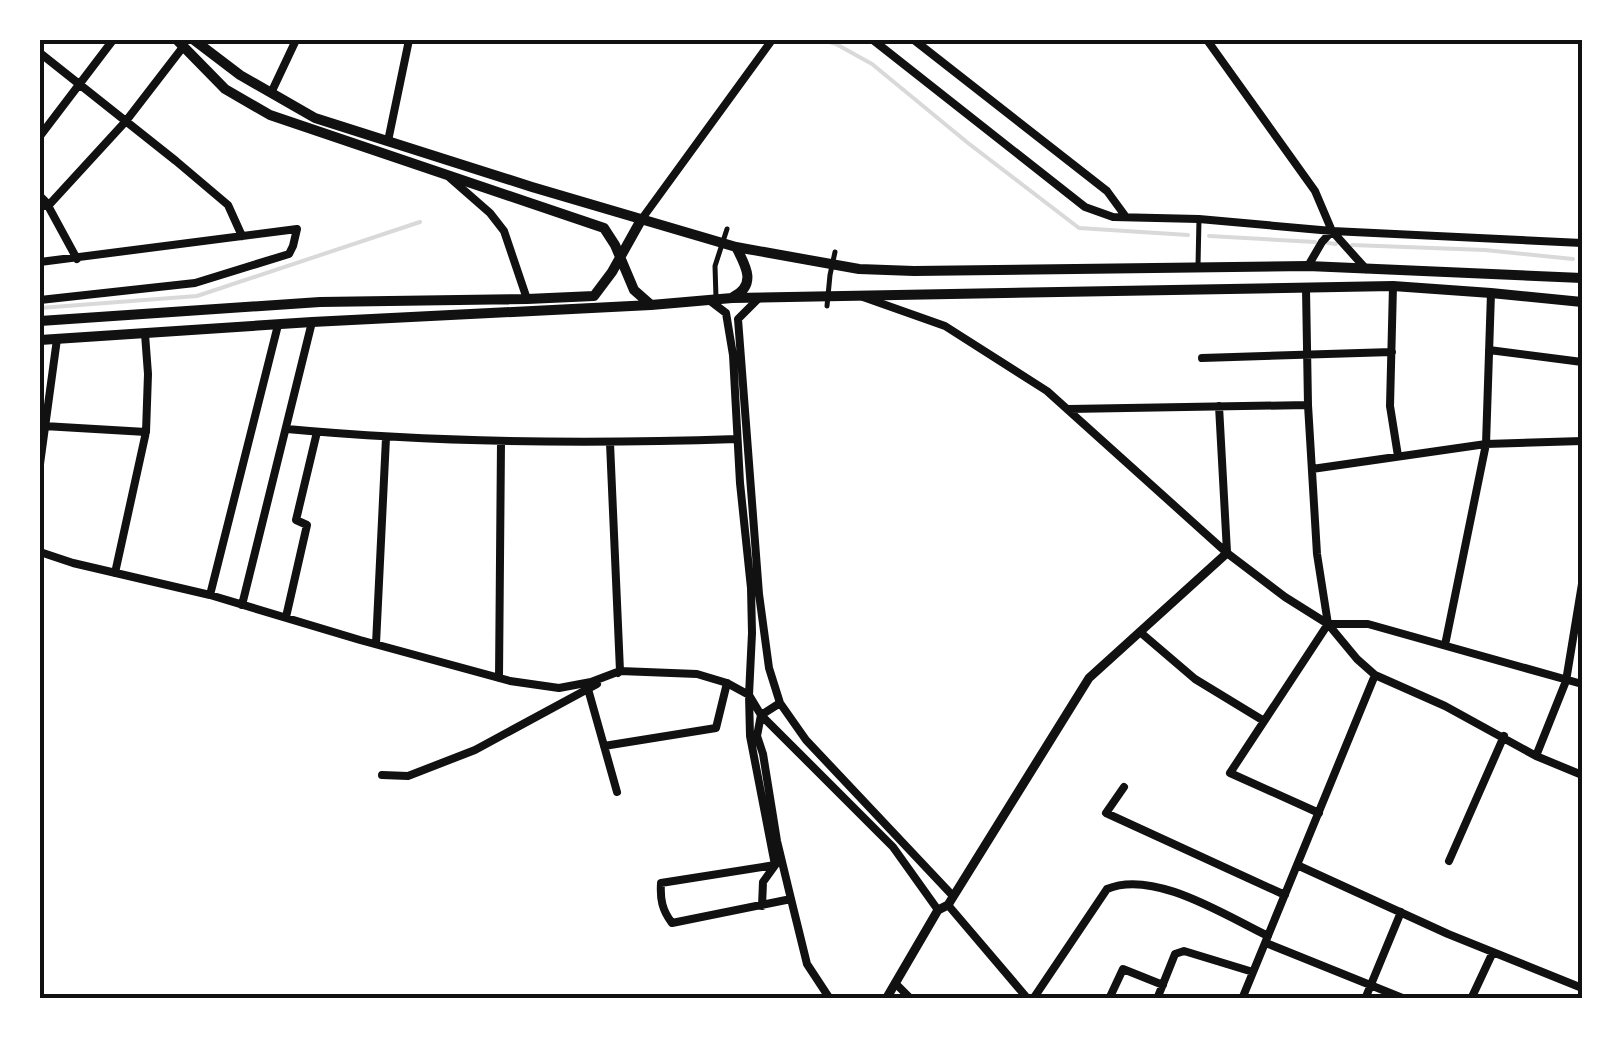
<svg xmlns="http://www.w3.org/2000/svg" width="1622" height="1039" viewBox="0 0 1622 1039" font-family="'Fira Sans Condensed',sans-serif">
	<style>
		.lines { fill: none; stroke-linecap: round; stroke-linejoin: round }
		.stream { stroke: #d9d9d9; stroke-width: 4 }
		.pedestrian { stroke: #111; stroke-width: 5 }
		.minor { stroke: #111; stroke-width: 8 }
		.tertiary { stroke: #111; stroke-width: 9 }
		.secondary { stroke: #111; stroke-width: 10 }
		.neatline { fill: none; stroke: #111; stroke-width: 4 }
	</style>
	<rect width="100%" height="100%" fill="#fff"/>
	<g class="lines">
		<!-- stream -->
		<path class="stream" d="M 823,40 L 836,44 L 872,64 L 968,143 L 1079,228 L 1188,235
			M 1209,236 L 1315,242
			M 1328,243 L 1336,244
			M 1352,245 L 1485,250 L 1573,259
			M 40,308 L 197,296 L 420,222"/>
		<!-- pedestrian -->
		<path class="pedestrian" d="M 1198,266 L 1199,219
			M 716,298 L 715,266 L 727,229
			M 827,306 L 830,275 L 835,252"/>
		<!-- minor -->
		<path class="minor" d="M 873,40 L 1085,207 L 1113,217 L 1199,219 L 1332,231 L 1582,243
			M 914,40 L 1107,191 L 1126,217
			M 1207,40 L 1315,191 L 1332,231 L 1366,269
			M 40,53 L 176,161 L 228,205 L 242,236
			M 271,93 L 296,40
			M 40,136 L 113,40
			M 388,141 L 409,40
			M 450,178 L 490,213 L 504,231 L 527,299
			M 40,196 L 46,202 L 77,259
			M 40,206 L 48,206 L 126,121 L 183,47
			M 641,220 L 772,40
			M 40,262 L 297,229 L 293,246 L 289,254 L 195,283 L 40,300
			M 1308,266 L 1322,242 L 1332,231
			M 1393,286 L 1390,406 L 1398,456
			M 1306,289 L 1308,405 L 1317,554 L 1328,624
			M 863,297 L 945,326 L 1047,391 L 1227,553 L 1285,597 L 1328,624 L 1368,624 L 1582,684
			M 759,298 L 738,319 L 759,594 L 769,668 L 780,703 L 806,740 L 953,896
			M 709,300 L 726,313 L 733,355 L 740,483 L 751,588 L 752,633 L 749,695 L 750,736 L 775,865 L 661,883 C 660,899 662,910 672,923 L 791,899
			M 1489,350 L 1582,362
			M 1202,358 L 1392,352
			M 1219,406 L 1227,552
			M 1069,409 L 1308,405
			M 44,426 L 146,432
			M 287,429 C 437,443 587,444 737,439
			M 610,443 L 620,671 L 618,673
			M 40,464 L 57,339
			M 1312,469 L 1486,444 L 1582,441
			M 40,552 L 73,563 L 210,595 L 360,640 L 510,681 L 559,688 L 591,682 L 620,671 L 697,674 L 727,683 L 749,695 L 761,715 L 893,847 L 938,910
			M 115,573 L 146,432 L 148,374 L 145,334
			M 210,595 L 278,325
			M 242,605 L 312,322
			M 286,617 L 307,525 L 296,520 L 317,432
			M 1328,624 L 1357,659 L 1375,675 L 1445,706 L 1536,756 L 1582,775
			M 1140,632 L 1195,679 L 1264,721
			M 376,644 L 386,438
			M 1445,645 L 1486,444 L 1491,293
			M 499,678 L 501,442
			M 588,689 L 617,792
			M 780,703 L 761,715 L 757,736 L 763,754 L 777,841 L 791,899 L 807,964 L 830,999
			M 604,746 L 716,728 L 727,683
			M 1536,756 L 1566,681 L 1582,584
			M 382,775 L 408,776 L 475,750 L 597,684
			M 1124,787 L 1106,813 L 1285,895
			M 1319,813 L 1230,773 L 1328,624
			M 1449,861 L 1504,736
			M 1297,865 L 1448,934 L 1582,988
			M 948,905 L 1028,999
			M 762,906 L 763,882 L 776,864
			M 1266,943 L 1405,999
			M 896,984 L 911,999
			M 1033,999 L 1107,889 C 1154,869 1226,916 1268,936
			M 1109,999 L 1123,969 L 1163,985
			M 1157,999 L 1175,954 L 1184,951 L 1253,972
			M 1242,999 L 1375,675
			M 1365,999 L 1401,912
			M 1471,999 L 1493,952"/>
		<!-- tertiary -->
		<path class="tertiary" d="M 886,999 L 938,910 L 948,905 L 1089,678 L 1227,553"/>
		<!-- secondary -->
		<path class="secondary" d="M 177,40 L 225,89 L 270,115 L 604,228 L 615,245 L 634,290 L 651,305 L 732,298 L 1393,286 L 1491,293 L 1582,302
			M 194,40 L 240,75 L 315,118 L 532,187 L 736,247 L 859,269 L 914,271 L 1308,266 L 1582,278
			M 733,297 C 757,285 746,266 736,247
			M 40,321 L 320,302 L 527,299 L 594,296 L 612,272 L 641,220
			M 40,340 L 312,322 L 651,305"/>
	</g>
	<!-- border -->
	<rect width="1622" height="1039" fill="none" stroke="#ffffff" stroke-width="85"/>
	<rect x="42" y="42" width="1538" height="954" class="neatline"/>
</svg>
